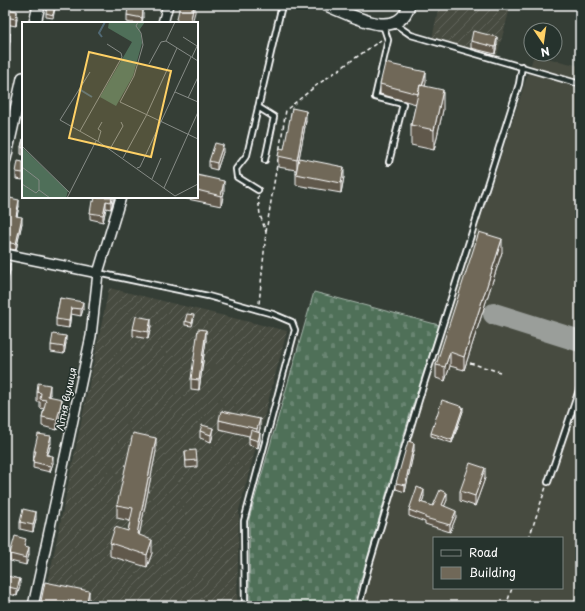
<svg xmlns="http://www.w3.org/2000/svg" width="585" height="611" viewBox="0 0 585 611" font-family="'Playpen Sans',sans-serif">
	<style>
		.built { fill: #474b40; fill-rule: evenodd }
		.industrial { fill: url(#industrial-furrows) }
		.cemetery { fill: url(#cemetery-stones); stroke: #a7b7ac }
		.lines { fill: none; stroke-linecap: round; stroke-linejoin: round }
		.taxiway { stroke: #9a9e9a; stroke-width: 22 }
		.service-casing { stroke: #fff; stroke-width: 8 }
		.minor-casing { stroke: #fff; stroke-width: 12 }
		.tertiary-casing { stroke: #fff; stroke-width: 14 }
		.path { stroke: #fff; stroke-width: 1.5; stroke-dasharray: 4 3; stroke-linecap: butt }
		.service { stroke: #26332d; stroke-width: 4.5 }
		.minor { stroke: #26332d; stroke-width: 9 }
		.tertiary { stroke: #26332d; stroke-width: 11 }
		.wall { fill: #60594c; stroke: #fff }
		.shaded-wall { fill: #4e493e; stroke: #fff }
		.building { fill: #706858; stroke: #fff }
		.labels { text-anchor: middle; stroke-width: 3; stroke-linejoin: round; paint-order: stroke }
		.street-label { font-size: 10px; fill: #fff; stroke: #26332d }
		.inset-river { fill: none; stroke: #516975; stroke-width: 2 }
		.inset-road { fill: none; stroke: #868b86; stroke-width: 1 }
		.view { fill: #ffd166; fill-opacity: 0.15; stroke: #ffd166; stroke-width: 2 }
		.inset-edge { fill: none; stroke: #fff; stroke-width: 2 }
	</style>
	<defs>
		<pattern id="industrial-furrows" width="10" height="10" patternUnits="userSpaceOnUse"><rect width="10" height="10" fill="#474b40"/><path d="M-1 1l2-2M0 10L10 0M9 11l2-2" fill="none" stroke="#63665d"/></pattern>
		<pattern id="cemetery-stones" width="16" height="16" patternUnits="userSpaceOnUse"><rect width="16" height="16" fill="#4f6f59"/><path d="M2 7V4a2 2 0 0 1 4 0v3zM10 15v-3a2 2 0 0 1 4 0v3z" fill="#698572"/></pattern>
	</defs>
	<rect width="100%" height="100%" fill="#353e36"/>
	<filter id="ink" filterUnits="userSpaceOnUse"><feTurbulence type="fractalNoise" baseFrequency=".025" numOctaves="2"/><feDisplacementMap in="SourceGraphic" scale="8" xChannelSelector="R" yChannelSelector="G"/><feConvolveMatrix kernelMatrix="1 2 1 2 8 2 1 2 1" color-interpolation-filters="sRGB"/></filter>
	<g filter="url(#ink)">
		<!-- built -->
		<path class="built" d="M 534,55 L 580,66 L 580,606 L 354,606 ZM 434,538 L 562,538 L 562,588 L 434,588 Z"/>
		<!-- industrial -->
		<path class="industrial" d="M 439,5 L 511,5 L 496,59 L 432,39 Z
			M 109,288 L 287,331 L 239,510 L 237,606 L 43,606 Z"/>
		<!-- cemetery -->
		<path class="cemetery" d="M 314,292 L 439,325 L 410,414 L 353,606 L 250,606 L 249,519 Z"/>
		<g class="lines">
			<!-- taxiway -->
			<path class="taxiway" d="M 494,314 L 580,341"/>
			<!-- service casing -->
			<g class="service-casing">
				<path id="service" d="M 395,24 L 411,35 L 580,84
					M 383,25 L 388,40 L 375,97 L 403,104 L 389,162
					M 258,107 L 274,117 L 265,160
					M 258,190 L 237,177 L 236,169 L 247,155 L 282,5
					M 98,273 L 208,296 L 273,314 L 292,322 L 295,330 L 244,521 L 245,606
					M 548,482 L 580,387
					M 359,606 L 368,569 L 421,393 L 519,84 L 522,66"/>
			</g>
			<!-- minor casing -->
			<g class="minor-casing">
				<path id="minor" d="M 163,23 L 168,5
					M 5,254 L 98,273
					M 33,606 L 91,336 L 98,273 L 121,197"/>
			</g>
			<!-- tertiary casing -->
			<g class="tertiary-casing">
				<path id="tertiary" d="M 326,5 C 350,14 398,43 409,5
					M 35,23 L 39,5
					M 5,159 L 23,78"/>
			</g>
			<!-- path -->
			<path class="path" d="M 258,196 L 260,215 L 266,232 L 259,304
				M 266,232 L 286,110 L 317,85 L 381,40
				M 470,363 L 500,372
				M 529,538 L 546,487
				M 506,606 L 512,588"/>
			<!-- service -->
			<use href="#service" class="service"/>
			<!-- minor -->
			<use href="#minor" class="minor"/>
			<!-- tertiary -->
			<use href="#tertiary" class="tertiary"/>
		</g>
		<!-- wall -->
		<path class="wall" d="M 55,5 L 65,5 L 65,7 Z
			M 501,5 L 510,5 L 508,10 L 501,8 Z
			M 5,9 L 17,18 L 16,26 L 5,24 Z
			M 55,9 L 53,18 L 46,17 L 46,13 Z
			M 127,15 L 143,17 L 142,23 L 131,23 L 127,22 Z
			M 5,32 L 10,40 L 8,49 L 5,48 Z
			M 471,41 L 497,44 L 495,54 L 471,48 Z
			M 426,82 L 425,86 L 443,110 L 434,150 L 411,145 L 411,125 L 416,104 L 380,94 L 380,84 Z
			M 306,121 L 299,158 L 344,177 L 341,193 L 296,185 L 296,170 L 278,167 L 278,156 Z
			M 23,139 L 23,155 L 21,154 L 21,147 Z
			M 223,152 L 217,170 L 209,168 L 209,161 Z
			M 23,162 L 23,180 L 16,179 L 16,172 Z
			M 197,175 L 224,192 L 221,206 L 183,198 L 183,197 L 197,197 Z
			M 113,197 L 113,201 L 111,209 L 106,208 L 103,222 L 90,219 L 90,213 L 94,202 Z
			M 19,206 L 17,216 L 22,223 L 16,250 L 5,248 L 5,222 L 6,222 Z
			M 502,252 L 464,370 L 450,366 L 445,381 L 436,378 L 436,365 Z
			M 5,262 L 10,270 L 7,286 L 5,286 Z
			M 60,298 L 83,309 L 81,316 L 71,314 L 69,328 L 56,326 L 56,319 Z
			M 194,319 L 192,326 L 185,325 L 185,321 Z
			M 151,326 L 148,339 L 133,336 L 133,329 Z
			M 206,340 L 199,390 L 191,389 L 191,379 Z
			M 66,343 L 64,354 L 51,352 L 51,345 Z
			M 37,392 L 50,394 L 50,396 L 62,408 L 57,430 L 42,426 L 42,417 L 44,409 L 40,408 L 40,402 L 37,402 Z
			M 463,411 L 452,443 L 431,436 L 431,433 Z
			M 219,420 L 260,428 L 259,432 L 260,440 L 258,448 L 249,445 L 249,436 L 219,429 Z
			M 200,431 L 213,435 L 211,442 L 200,438 Z
			M 51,443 L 48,455 L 53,463 L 50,472 L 33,468 L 34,451 Z
			M 414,450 L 405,492 L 396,489 L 396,483 Z
			M 156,451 L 139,535 L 152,553 L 147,567 L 110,556 L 110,543 L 128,531 L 130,521 L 117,518 L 117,505 Z
			M 185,451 L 197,460 L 197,467 L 186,468 Z
			M 485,478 L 475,506 L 460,501 L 460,491 Z
			M 424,496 L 422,503 L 433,506 L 447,500 L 444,506 L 456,517 L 450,532 L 425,524 L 425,522 L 409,516 L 409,510 Z
			M 36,519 L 33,532 L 20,529 L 20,522 Z
			M 10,554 L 29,554 L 26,565 L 10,561 Z
			M 5,582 L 20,586 L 17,596 L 5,593 Z"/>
		<!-- shaded-wall -->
		<path class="shaded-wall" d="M 194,5 L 195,5 L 195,12 L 192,23 L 190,23 Z
			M 143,10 L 143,17 L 142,23 L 142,18 Z
			M 17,11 L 17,18 L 16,26 L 16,19 Z
			M 10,33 L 10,40 L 8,49 L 8,42 Z
			M 497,37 L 497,44 L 495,54 L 495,47 Z
			M 7,56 L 7,63 L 5,71 L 5,64 Z
			M 426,72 L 426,82 L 420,105 L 420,95 Z
			M 443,90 L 443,110 L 434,150 L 434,130 Z
			M 306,111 L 306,121 L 297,170 L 297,160 Z
			M 223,145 L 223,152 L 217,170 L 217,163 Z
			M 344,167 L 344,177 L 341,193 L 341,183 Z
			M 224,181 L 224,192 L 221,206 L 221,196 Z
			M 112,197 L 113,197 L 113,201 L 111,209 L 111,202 Z
			M 19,200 L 19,206 L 16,222 L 16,216 Z
			M 106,201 L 106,208 L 103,222 L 103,215 Z
			M 22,217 L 22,223 L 16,250 L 16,244 Z
			M 502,239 L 502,252 L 464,370 L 464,357 Z
			M 10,263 L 10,270 L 7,286 L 7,279 Z
			M 83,302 L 83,309 L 81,316 L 81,309 Z
			M 71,308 L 71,314 L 69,328 L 69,321 Z
			M 151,319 L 151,326 L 148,339 L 148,332 Z
			M 206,330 L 206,340 L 199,390 L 199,380 Z
			M 66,336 L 66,343 L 64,354 L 64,347 Z
			M 450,352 L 450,366 L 445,381 L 445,367 Z
			M 50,385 L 50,394 L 48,405 L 48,396 Z
			M 62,399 L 62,408 L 57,430 L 57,420 Z
			M 463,407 L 463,411 L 452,443 L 452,440 Z
			M 260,419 L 260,428 L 257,438 L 257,429 Z
			M 213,428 L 213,435 L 211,442 L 211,435 Z
			M 260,433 L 260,440 L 258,448 L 258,441 Z
			M 51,436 L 51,443 L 46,461 L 46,455 Z
			M 156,438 L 156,451 L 137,546 L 137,534 Z
			M 414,443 L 414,450 L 405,492 L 405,485 Z
			M 53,456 L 53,463 L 50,472 L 50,466 Z
			M 485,468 L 485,478 L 475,506 L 475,496 Z
			M 424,490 L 424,496 L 420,509 L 420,502 Z
			M 447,493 L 447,500 L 442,512 L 442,505 Z
			M 456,511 L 456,517 L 450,532 L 450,525 Z
			M 36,512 L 36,519 L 33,532 L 33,525 Z
			M 152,540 L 152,553 L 147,567 L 147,555 Z
			M 29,547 L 29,554 L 26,565 L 26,558 Z
			M 20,579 L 20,586 L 17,596 L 17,589 Z
			M 89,591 L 89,606 L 86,606 Z"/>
		<!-- building -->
		<path class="building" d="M 47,5 L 55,5 L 53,15 L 46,13 Z
			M 180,5 L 194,5 L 190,23 L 176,23 Z
			M 128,7 L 143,10 L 142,18 L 127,15 Z
			M 5,9 L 17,11 L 16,19 L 5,17 Z
			M 473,31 L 497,37 L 495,47 L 471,41 Z
			M 5,32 L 10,33 L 8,42 L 5,41 Z
			M 5,56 L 7,56 L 5,64 Z
			M 385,63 L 426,72 L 422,86 L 420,85 L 418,94 L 380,84 Z
			M 420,85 L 443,90 L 434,130 L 411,125 Z
			M 292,108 L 306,111 L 297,160 L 278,156 L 280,148 L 284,149 Z
			M 23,139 L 23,148 L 21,147 Z
			M 215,143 L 223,145 L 217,163 L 209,161 Z
			M 299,158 L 344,167 L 341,183 L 296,174 Z
			M 18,161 L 23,162 L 23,173 L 16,172 Z
			M 197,175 L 224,181 L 221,196 L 197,190 Z
			M 95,197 L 112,197 L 111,202 L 106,201 L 103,215 L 90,213 L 92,201 L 94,202 Z
			M 10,198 L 19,200 L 16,216 L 22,217 L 16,244 L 5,242 L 5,222 L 6,222 Z
			M 479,232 L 502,239 L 464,357 L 450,352 L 445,367 L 436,365 Z
			M 5,262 L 10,263 L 7,279 L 5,279 Z
			M 60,298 L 83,302 L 81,309 L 71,308 L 69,321 L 56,319 Z
			M 187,314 L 194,315 L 192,323 L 185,321 Z
			M 136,316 L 151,319 L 148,332 L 133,329 Z
			M 198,329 L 206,330 L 199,380 L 191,379 Z
			M 53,334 L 66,336 L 64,347 L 51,345 Z
			M 38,383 L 50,385 L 48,396 L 62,399 L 57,420 L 42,417 L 46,400 L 40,399 L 41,393 L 37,392 Z
			M 442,400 L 463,407 L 452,440 L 431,433 Z
			M 221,411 L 260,419 L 257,429 L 219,420 Z
			M 202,425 L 213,428 L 211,435 L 200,431 Z
			M 251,430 L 260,433 L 258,441 L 249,438 Z
			M 133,433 L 156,438 L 137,534 L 152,540 L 147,555 L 110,543 L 115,527 L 128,531 L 133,508 L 117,505 Z
			M 38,434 L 51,436 L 46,455 L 53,456 L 50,466 L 33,462 L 36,451 L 34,451 Z
			M 408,441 L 414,443 L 405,485 L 396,483 Z
			M 196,450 L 197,460 L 186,461 L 185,451 Z
			M 470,463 L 485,468 L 475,496 L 460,491 Z
			M 417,487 L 424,490 L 420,502 L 433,506 L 440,490 L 447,493 L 442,505 L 456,511 L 450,525 L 425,518 L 425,516 L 409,510 Z
			M 23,509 L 36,512 L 33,525 L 20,522 Z
			M 15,536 L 26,539 L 24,546 L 29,547 L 26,558 L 10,554 Z
			M 7,576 L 20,579 L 17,589 L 5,586 L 5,582 Z
			M 45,582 L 89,591 L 86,606 L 40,606 Z"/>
	</g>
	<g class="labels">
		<!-- street labels -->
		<g class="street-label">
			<text transform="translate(66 399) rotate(-78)" y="4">Літня вулиця</text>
		</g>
	</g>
	<!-- overview -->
	<g transform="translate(22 22)">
		<rect width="176" height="176" fill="#353e36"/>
		<path d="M 87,0 L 123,0 L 118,7 L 120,21 L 111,54 L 94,84 L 78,75 L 110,20 L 86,6 Z" fill="#4f6f59"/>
		<path d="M 0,125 L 46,169 L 44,176 L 0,176 Z" fill="#4f6f59"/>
		<path class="inset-river" d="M 80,15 L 77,11 L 83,0M 57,67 L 70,75"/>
		<path class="inset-road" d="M 116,0 L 114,4 L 119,11 L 121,23 L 112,54 L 98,80 L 176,117M 161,15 L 175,24M 144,19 L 176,39M 144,19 L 153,0M 170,35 L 176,22M 127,42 L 139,20 L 144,19M 68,50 L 38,98 L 77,120 L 153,174 L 176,162M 153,70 L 176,80M 166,76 L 176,55M 58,109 L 100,35 L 99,31 L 85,22M 76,119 L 79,109 L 76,107 L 80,100M 0,124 L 48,171M 88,127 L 101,104 L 99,100M 101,136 L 124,94 L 155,26M 0,145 L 17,158 L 17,168 L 28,176M 115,146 L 118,145 L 169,35M 130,157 L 139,136M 0,162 L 14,171 L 17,168M 142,166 L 176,90M 45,176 L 74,119"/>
		<path class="view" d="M 67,30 L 149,49 L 129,135 L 47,116 Z"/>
		<rect width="176" height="176" class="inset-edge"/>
	</g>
	<!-- margin -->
	<rect width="585" height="611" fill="none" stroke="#26332d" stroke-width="20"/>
	<rect x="10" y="10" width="565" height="591" fill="none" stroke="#fff" stroke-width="1.5" filter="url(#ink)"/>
	<!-- legend -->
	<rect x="433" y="537" width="130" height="52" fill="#26332d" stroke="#7d8581"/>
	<rect x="441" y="550" width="20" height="6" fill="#26332d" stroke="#7d8581"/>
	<text x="469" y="557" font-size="12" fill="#ffffff">Road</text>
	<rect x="441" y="567" width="20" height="12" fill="#706858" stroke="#7d8581"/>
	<text x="469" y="577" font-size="12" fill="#ffffff">Building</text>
	<!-- north arrow -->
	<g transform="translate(543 42) rotate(167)"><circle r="19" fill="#26332d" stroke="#7d8581"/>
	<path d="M0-3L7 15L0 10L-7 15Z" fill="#ffd166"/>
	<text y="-6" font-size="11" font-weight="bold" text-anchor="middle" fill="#ffffff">N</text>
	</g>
</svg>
